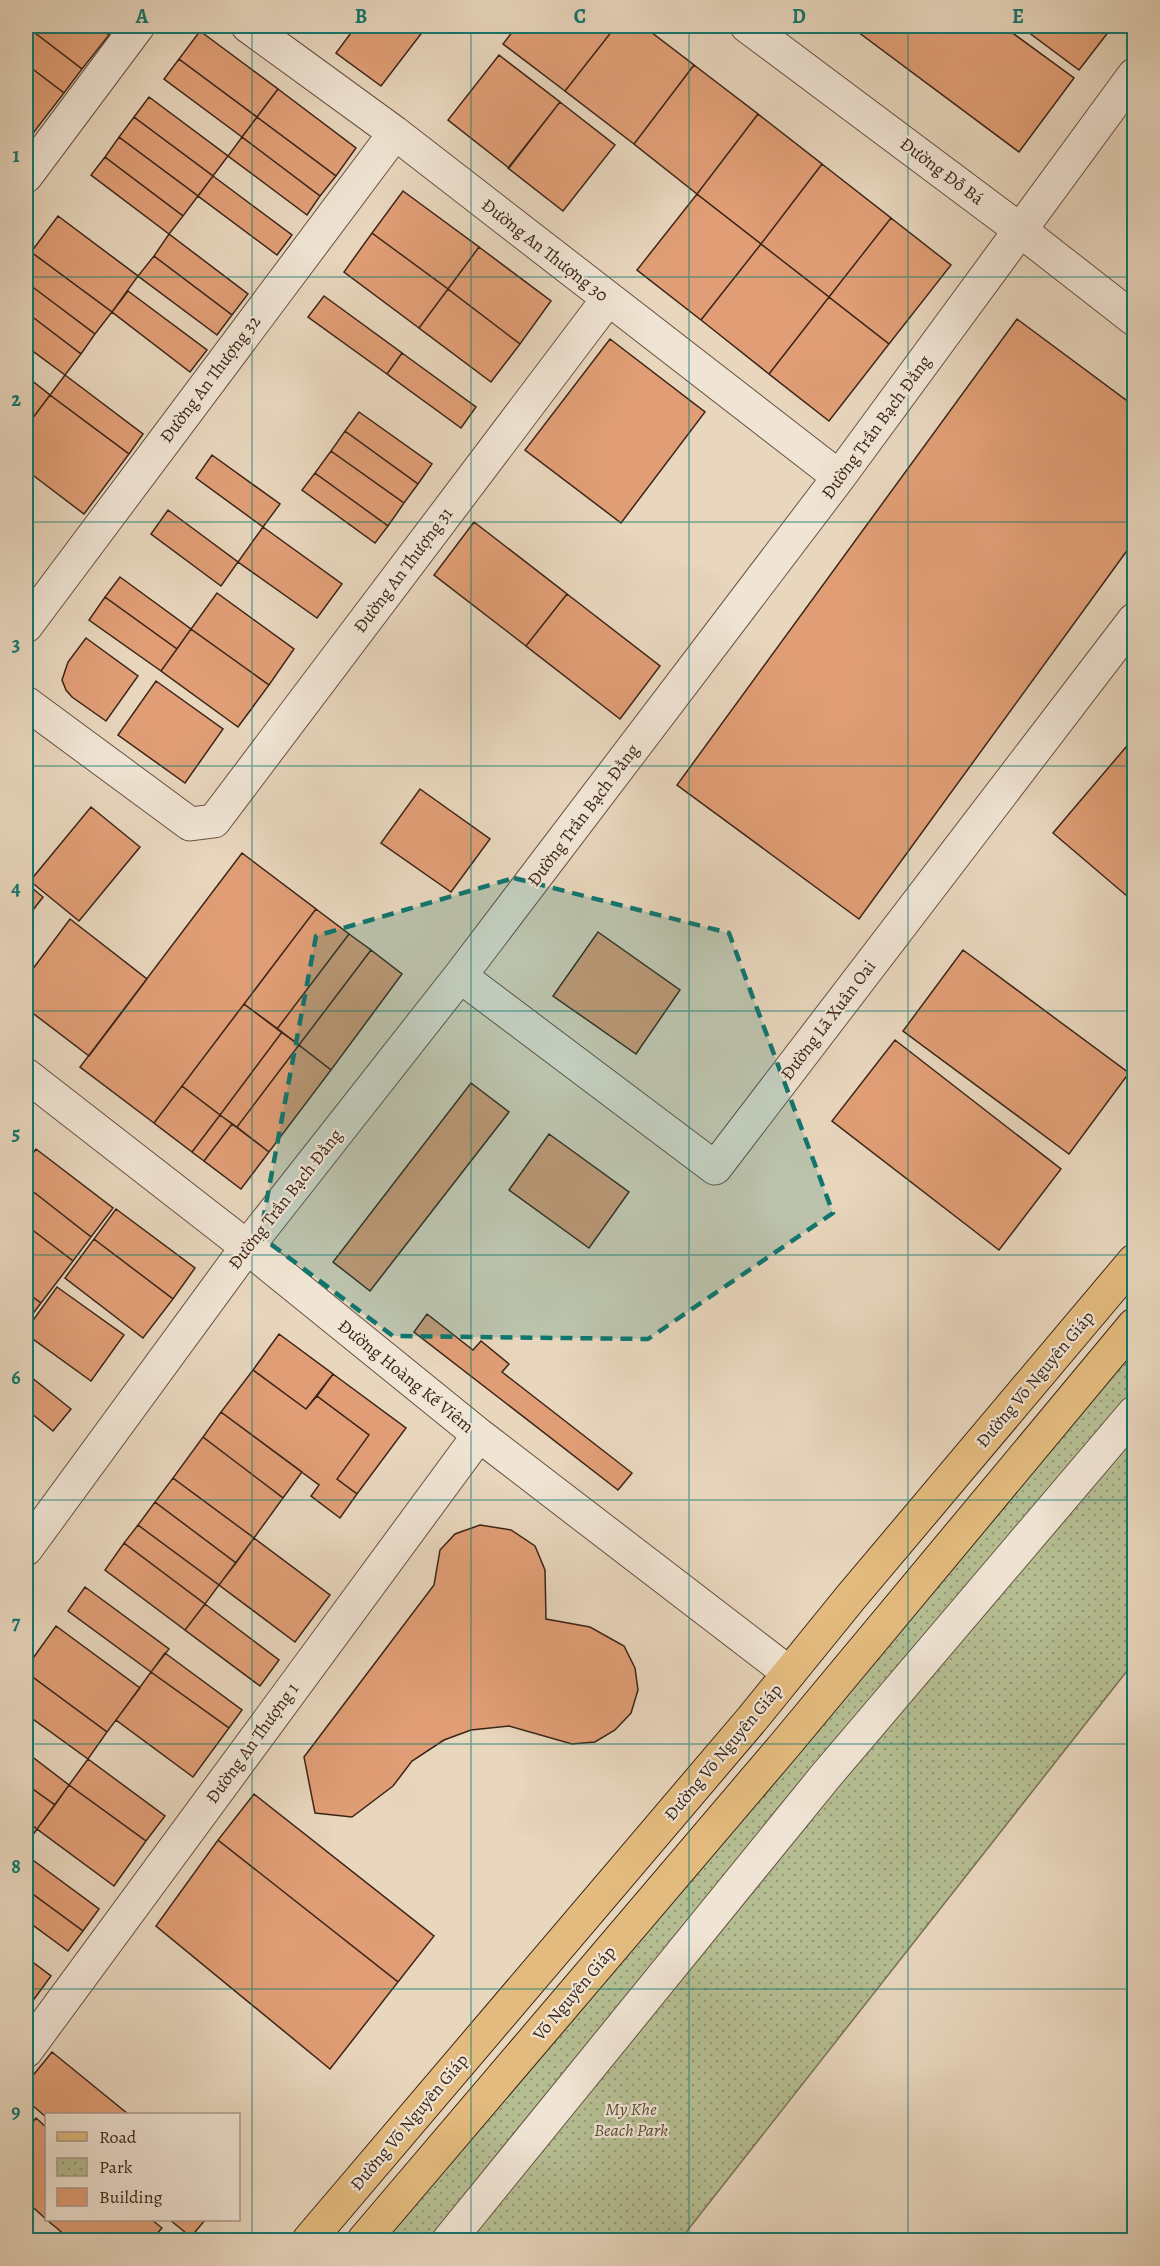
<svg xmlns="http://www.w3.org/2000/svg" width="1160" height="2266" viewBox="0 0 1160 2266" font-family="Alegreya,serif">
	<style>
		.park { fill: url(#park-dots); stroke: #787255; stroke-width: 1.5 }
		.building { fill: #e19e76; stroke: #3b2518; stroke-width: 1.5 }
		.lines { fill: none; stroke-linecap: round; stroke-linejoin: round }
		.minor-casing { stroke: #665141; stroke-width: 35 }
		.major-casing { stroke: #3b2518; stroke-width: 35 }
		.minor { stroke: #f0e4d4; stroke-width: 33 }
		.major { stroke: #e4bb7e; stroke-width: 33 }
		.marked { fill: #0f766e; fill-opacity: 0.2; stroke: #0f766e; stroke-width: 4.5; stroke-dasharray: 12 8; stroke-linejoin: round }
		.grid { fill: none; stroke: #0f766e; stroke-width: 1.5; stroke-opacity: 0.55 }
		.labels { text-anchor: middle; stroke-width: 4.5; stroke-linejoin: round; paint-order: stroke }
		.street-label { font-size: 18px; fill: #3b2518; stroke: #f0e4d4 }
		.park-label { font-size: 18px; font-style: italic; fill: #5a4b36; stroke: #f0e4d4 }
		.neatline { fill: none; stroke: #0f766e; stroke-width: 2 }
		.grid-label { font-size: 20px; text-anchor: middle; font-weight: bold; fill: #0f766e }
	</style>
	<defs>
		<pattern id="park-dots" width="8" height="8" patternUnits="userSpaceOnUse" patternTransform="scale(1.5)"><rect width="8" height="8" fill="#b5be92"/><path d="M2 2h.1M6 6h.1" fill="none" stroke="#949a76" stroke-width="1.8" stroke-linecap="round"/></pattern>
	</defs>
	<rect width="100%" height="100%" fill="#e8d6bd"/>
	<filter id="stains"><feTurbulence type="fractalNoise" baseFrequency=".00333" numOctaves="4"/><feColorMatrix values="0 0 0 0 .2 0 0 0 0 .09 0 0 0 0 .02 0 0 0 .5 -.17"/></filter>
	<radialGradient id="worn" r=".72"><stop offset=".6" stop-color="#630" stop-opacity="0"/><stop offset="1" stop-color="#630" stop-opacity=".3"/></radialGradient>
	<!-- park -->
	<path class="park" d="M 1134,1338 L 1134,1662 L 680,2240 L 382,2240 Z"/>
	<!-- building -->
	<path class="building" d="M 26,26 L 97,26 L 109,35 L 82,69 Z
		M 26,26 L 82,69 L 64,93 L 26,64 Z
		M 356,26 L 427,26 L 381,86 L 336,53 Z
		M 517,26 L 616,26 L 565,91 L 503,44 Z
		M 616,26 L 643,26 L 694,65 L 634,144 L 565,91 Z
		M 850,26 L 1003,26 L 1074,78 L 1019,152 Z
		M 1020,26 L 1113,26 L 1079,70 Z
		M 200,31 L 278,89 L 257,117 L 179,59 Z
		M 499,55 L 560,102 L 509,168 L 448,120 Z
		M 179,59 L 257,117 L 242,137 L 164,79 Z
		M 26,64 L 64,93 L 34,132 L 26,125 Z
		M 694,65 L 758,114 L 697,194 L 634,144 Z
		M 278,89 L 356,148 L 336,176 L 257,117 Z
		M 149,97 L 228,156 L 213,176 L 134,117 Z
		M 560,102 L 615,145 L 563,211 L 508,168 Z
		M 758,114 L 822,164 L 761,244 L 697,194 Z
		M 134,117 L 213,176 L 198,196 L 119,137 Z
		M 257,117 L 336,176 L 320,196 L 242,137 Z
		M 119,137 L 198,196 L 183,216 L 105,157 Z
		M 242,137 L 320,196 L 307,215 L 228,156 Z
		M 105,157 L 183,216 L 169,234 L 91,175 Z
		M 822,164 L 891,218 L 829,297 L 761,244 Z
		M 213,176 L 292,235 L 277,255 L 198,196 Z
		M 403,191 L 479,247 L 448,289 L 372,233 Z
		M 697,194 L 761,244 L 701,320 L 637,270 Z
		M 58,216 L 138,276 L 112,312 L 31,252 Z
		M 891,218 L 951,265 L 889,344 L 829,297 Z
		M 372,233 L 448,289 L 419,328 L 344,272 Z
		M 169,234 L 248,294 L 232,315 L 154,256 Z
		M 761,244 L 829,297 L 769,374 L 701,320 Z
		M 479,247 L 551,301 L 520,344 L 448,289 Z
		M 31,252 L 112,312 L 95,334 L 26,282 L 26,259 Z
		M 154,256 L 232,315 L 217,335 L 138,276 Z
		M 26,282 L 95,334 L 81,354 L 26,312 Z
		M 448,289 L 520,344 L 491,382 L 419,328 Z
		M 128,291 L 207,350 L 190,372 L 112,312 Z
		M 324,296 L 402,353 L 387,374 L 308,317 Z
		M 829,297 L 889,344 L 829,421 L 769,374 Z
		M 26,312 L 81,354 L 65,375 L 26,346 Z
		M 1017,319 L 1134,406 L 1134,541 L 859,919 L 677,785 Z
		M 610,339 L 705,412 L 621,523 L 525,450 Z
		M 402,353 L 476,407 L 461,428 L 387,374 Z
		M 65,375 L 143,434 L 129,454 L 50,395 Z
		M 26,376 L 50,395 L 26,427 Z
		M 50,395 L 129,454 L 84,514 L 26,470 L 26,427 Z
		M 359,412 L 432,464 L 418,484 L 345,431 Z
		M 345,431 L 418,484 L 404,503 L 331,451 Z
		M 331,451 L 404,503 L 388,526 L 315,473 Z
		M 212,455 L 280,504 L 263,527 L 196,478 Z
		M 315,473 L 388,526 L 375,543 L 302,490 Z
		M 168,510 L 238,562 L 221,586 L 151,534 Z
		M 474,522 L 567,594 L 526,646 L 434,575 Z
		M 263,527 L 342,584 L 317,618 L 238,562 Z
		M 120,577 L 191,629 L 177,649 L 105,597 Z
		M 217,593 L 294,649 L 269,685 L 191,629 Z
		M 567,594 L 660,666 L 620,719 L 526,646 Z
		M 105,597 L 177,649 L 161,671 L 89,620 Z
		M 191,629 L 269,685 L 238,727 L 161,671 Z
		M 86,638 L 138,676 L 106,721 L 72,697 L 66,690 L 62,680 L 68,662 Z
		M 156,681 L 223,729 L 185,783 L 118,735 Z
		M 1126,747 L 1134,754 L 1134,902 L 1053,833 Z
		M 420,789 L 490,839 L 451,892 L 381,843 Z
		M 91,807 L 140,847 L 79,921 L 30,881 Z
		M 242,853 L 316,909 L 154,1123 L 80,1067 Z
		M 26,883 L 43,897 L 26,919 Z
		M 316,909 L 349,934 L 277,1029 L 244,1004 Z
		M 70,919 L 147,979 L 89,1056 L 26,1008 L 26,978 Z
		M 598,932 L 680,990 L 636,1054 L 553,996 Z
		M 349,934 L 371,950 L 299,1045 L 277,1029 Z
		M 371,950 L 402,974 L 331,1070 L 299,1045 Z
		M 963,950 L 1129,1073 L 1069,1154 L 903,1031 Z
		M 244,1004 L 282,1032 L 220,1115 L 182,1086 Z
		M 282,1032 L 299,1045 L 237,1127 L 220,1115 Z
		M 895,1040 L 1061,1169 L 999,1250 L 832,1121 Z
		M 299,1045 L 331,1070 L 269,1152 L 237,1127 Z
		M 471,1083 L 509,1112 L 370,1291 L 333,1262 Z
		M 182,1086 L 220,1115 L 192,1152 L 154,1123 Z
		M 220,1115 L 232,1124 L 204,1161 L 192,1152 Z
		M 232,1124 L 269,1152 L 241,1189 L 204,1161 Z
		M 549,1134 L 629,1192 L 589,1248 L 509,1190 Z
		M 36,1149 L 113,1208 L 91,1237 L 26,1186 L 26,1163 Z
		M 26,1186 L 91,1237 L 73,1261 L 26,1225 Z
		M 116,1209 L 195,1268 L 173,1299 L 94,1239 Z
		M 26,1225 L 73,1261 L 41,1303 L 26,1292 Z
		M 94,1239 L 173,1299 L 143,1338 L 65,1278 Z
		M 57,1287 L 124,1335 L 91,1381 L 26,1334 L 26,1330 Z
		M 26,1292 L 41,1303 L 26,1323 Z
		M 427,1314 L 473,1350 L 481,1341 L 509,1364 L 502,1372 L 632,1473 L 618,1490 L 414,1332 Z
		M 279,1334 L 333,1374 L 306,1409 L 253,1370 Z
		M 253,1370 L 306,1409 L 317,1396 L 369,1435 L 337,1479 L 357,1494 L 340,1518 L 311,1496 L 319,1485 L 221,1412 Z
		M 26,1373 L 71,1409 L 53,1431 L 26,1409 Z
		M 333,1374 L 406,1428 L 357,1494 L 337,1479 L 369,1435 L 317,1396 Z
		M 221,1412 L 302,1472 L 283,1498 L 203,1437 Z
		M 203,1437 L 283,1498 L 254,1538 L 173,1478 Z
		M 173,1478 L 254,1538 L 236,1563 L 155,1502 Z
		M 155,1502 L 236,1563 L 219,1585 L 138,1525 Z
		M 138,1525 L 219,1585 L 205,1604 L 124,1543 Z
		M 480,1525 L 511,1530 L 535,1546 L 545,1570 L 546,1619 L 590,1627 L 624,1646 L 635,1668 L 638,1690 L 631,1713 L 615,1730 L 595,1742 L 572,1744 L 509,1726 L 471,1730 L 444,1740 L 412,1761 L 393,1786 L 352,1817 L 315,1813 L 304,1757 L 434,1585 L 440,1550 L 455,1534 Z
		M 254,1538 L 330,1595 L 295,1642 L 219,1585 Z
		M 124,1543 L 205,1604 L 185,1630 L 105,1570 Z
		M 85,1587 L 169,1649 L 151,1672 L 68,1611 Z
		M 205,1604 L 279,1660 L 260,1686 L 185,1630 Z
		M 56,1626 L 140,1688 L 107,1732 L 26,1672 L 26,1668 Z
		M 165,1653 L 242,1710 L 229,1728 L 151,1672 Z
		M 26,1672 L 107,1732 L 88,1759 L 26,1714 Z
		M 151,1672 L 229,1728 L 193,1777 L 116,1720 Z
		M 26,1752 L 69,1785 L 55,1805 L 26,1784 Z
		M 88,1759 L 165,1816 L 146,1841 L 69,1785 Z
		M 26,1784 L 55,1805 L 37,1829 L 26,1821 Z
		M 69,1785 L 146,1841 L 114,1886 L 37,1829 Z
		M 254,1794 L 434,1936 L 398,1982 L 218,1840 Z
		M 26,1821 L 37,1829 L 26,1845 Z
		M 218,1840 L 398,1982 L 330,2069 L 156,1926 Z
		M 26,1855 L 99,1909 L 83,1931 L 26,1889 Z
		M 26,1889 L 83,1931 L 68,1951 L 26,1920 Z
		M 26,1957 L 51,1976 L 29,2006 L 26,2003 Z
		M 52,2052 L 128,2114 L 46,2114 L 46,2117 L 26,2100 L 26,2084 Z
		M 36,2118 L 46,2127 L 46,2219 L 26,2201 L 26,2131 Z
		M 47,2220 L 152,2220 L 162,2228 L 151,2240 L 71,2240 Z
		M 170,2220 L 205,2220 L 191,2237 Z"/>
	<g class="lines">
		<!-- minor casing -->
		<g class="minor-casing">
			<path id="minor" d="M 248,26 L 395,133 L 839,477
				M 747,26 L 1020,230 L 1134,319
				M 26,176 L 138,26
				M 26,626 L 395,133
				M 26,703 L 190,824 L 214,821 L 608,299
				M 460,976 L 715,1168 L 1134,620
				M 26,1075 L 247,1247 L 479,1435 L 789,1673
				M 26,1549 L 247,1247 L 460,976 L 839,477 L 1134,75
				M 26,2051 L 479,1435
				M 449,2240 L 824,1778 L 1134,1413"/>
		</g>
		<!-- major casing -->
		<g class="major-casing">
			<path id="major" d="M 309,2240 L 752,1719 L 851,1597 L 1134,1261
				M 364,2240 L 784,1746 L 1134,1325"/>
		</g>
		<!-- minor -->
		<use href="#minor" class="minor"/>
		<!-- major -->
		<use href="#major" class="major"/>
	</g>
	<!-- marked area -->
	<path class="marked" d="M 514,878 L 729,933 L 833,1213 L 648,1339 L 393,1336 L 260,1236 L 316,936 Z"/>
	<!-- grid -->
	<path class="grid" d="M 252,26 L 252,2240M 471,26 L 471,2240M 689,26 L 689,2240M 908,26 L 908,2240M 26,277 L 1134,277M 26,522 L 1134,522M 26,766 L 1134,766M 26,1011 L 1134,1011M 26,1255 L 1134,1255M 26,1500 L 1134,1500M 26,1744 L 1134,1744M 26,1989 L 1134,1989"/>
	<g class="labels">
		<!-- street labels -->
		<g class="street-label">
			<text transform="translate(942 171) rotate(37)" y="6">Đường Đỗ Bá</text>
			<text transform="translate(545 250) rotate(38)" y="6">Đường An Thượng 30</text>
			<text transform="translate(210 379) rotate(-53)" y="6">Đường An Thượng 32</text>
			<text transform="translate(876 427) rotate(-54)" y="6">Đường Trần Bạch Đằng</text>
			<text transform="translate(403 570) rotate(-53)" y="6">Đường An Thượng 31</text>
			<text transform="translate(583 815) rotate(-53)" y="6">Đường Trần Bạch Đằng</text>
			<text transform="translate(828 1020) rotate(-53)" y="6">Đường Lã Xuân Oai</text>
			<text transform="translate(285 1199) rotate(-52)" y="6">Đường Trần Bạch Đằng</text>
			<text transform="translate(406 1376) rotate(39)" y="6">Đường Hoàng Kế Viêm</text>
			<text transform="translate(1035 1379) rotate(-50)" y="6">Đường Võ Nguyên Giáp</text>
			<text transform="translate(252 1743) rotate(-54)" y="6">Đường An Thượng 1</text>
			<text transform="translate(723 1752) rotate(-50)" y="6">Đường Võ Nguyên Giáp</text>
			<text transform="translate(574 1993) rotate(-50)" y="6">Võ Nguyên Giáp</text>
			<text transform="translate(409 2122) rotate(-50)" y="6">Đường Võ Nguyên Giáp</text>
		</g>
		<!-- park labels -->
		<g class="park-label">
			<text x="631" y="2115">My Khe<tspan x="631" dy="21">Beach Park</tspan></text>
		</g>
	</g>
	<!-- margin -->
	<rect width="1160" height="2266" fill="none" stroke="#e8d6bd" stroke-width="66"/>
	<!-- legend -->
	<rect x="45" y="2113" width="195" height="108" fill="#f0e4d4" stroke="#a89889" stroke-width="1.5"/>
	<rect x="57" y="2132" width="30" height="9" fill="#e4bb7e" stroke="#a89889" stroke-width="1.5"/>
	<text x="99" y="2143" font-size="18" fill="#3b2518">Road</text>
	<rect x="57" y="2158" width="30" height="18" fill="url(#park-dots)" stroke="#a89889" stroke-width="1.5"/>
	<text x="99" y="2173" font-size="18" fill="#3b2518">Park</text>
	<rect x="57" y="2188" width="30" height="18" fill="#e19e76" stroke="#a89889" stroke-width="1.5"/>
	<text x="99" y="2203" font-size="18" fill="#3b2518">Building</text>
	<rect x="33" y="33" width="1094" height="2200" class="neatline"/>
	<g class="grid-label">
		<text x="142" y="23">A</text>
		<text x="361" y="23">B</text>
		<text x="580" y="23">C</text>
		<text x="799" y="23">D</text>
		<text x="1018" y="23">E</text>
		<text x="16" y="162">1</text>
		<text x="16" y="406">2</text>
		<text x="16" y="651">3</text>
		<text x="16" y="895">4</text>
		<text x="16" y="1140">5</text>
		<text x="16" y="1384">6</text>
		<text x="16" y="1629">7</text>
		<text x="16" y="1873">8</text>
		<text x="16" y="2118">9</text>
	</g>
	<rect width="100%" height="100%" filter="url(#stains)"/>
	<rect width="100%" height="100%" fill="url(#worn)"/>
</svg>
